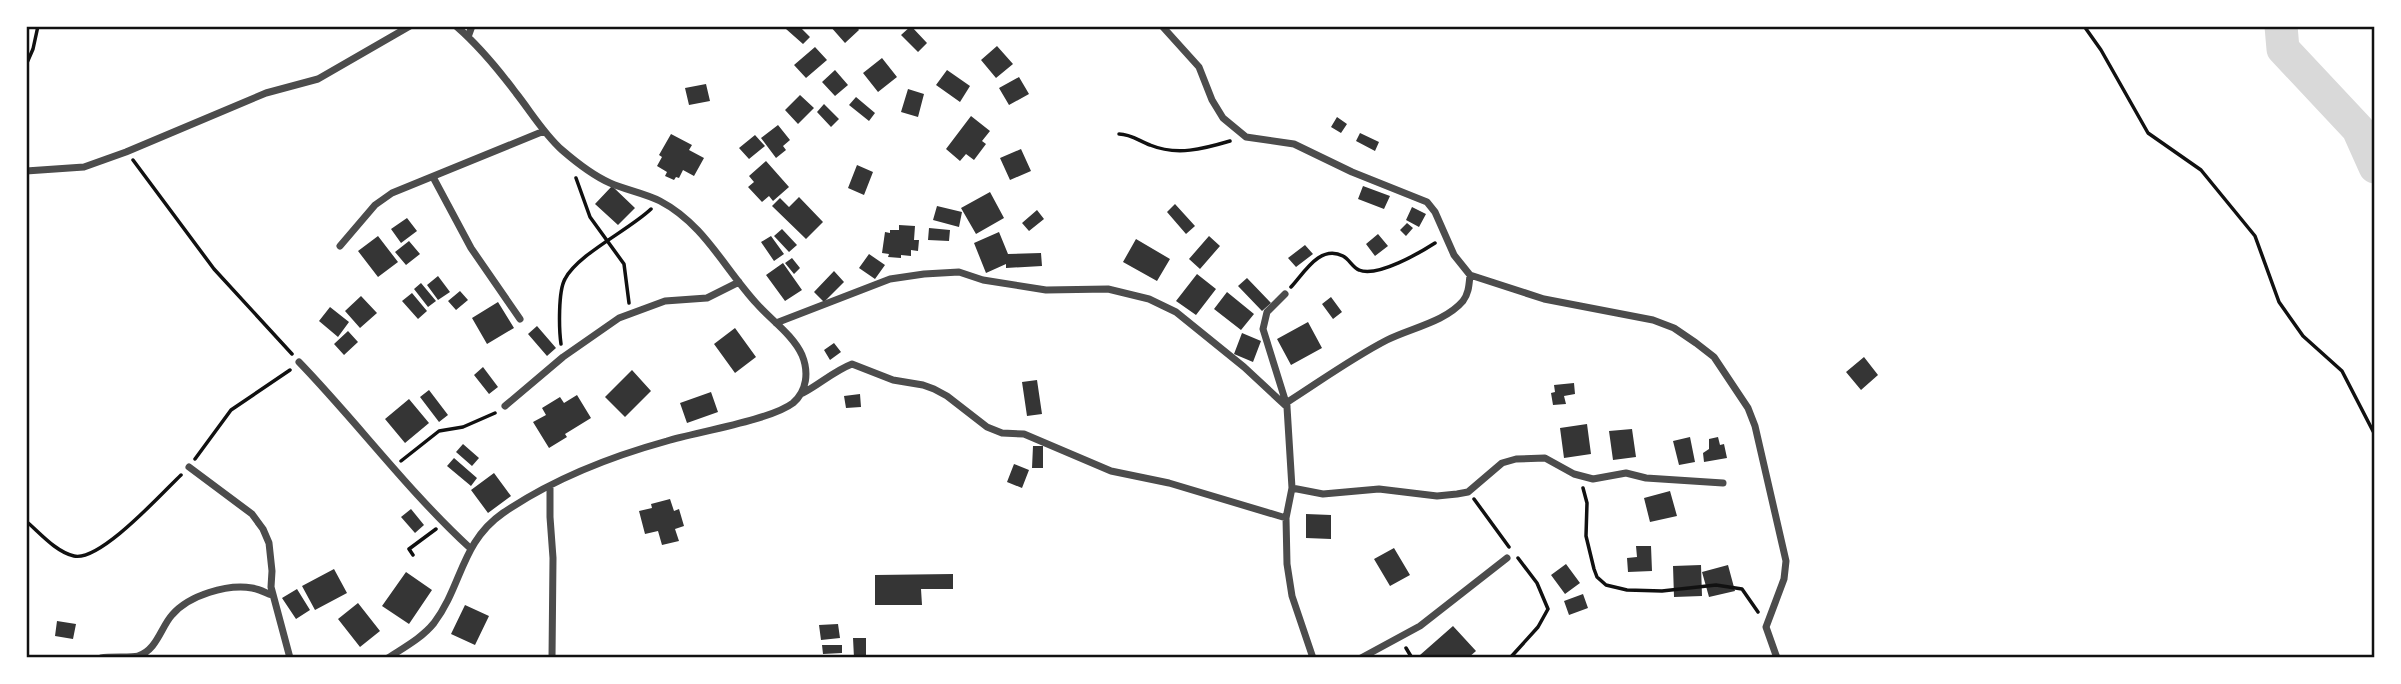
<svg xmlns="http://www.w3.org/2000/svg" width="2401" height="684" viewBox="0 0 2401 684" font-family="Roboto,sans-serif">
	<style>
		.lines { fill: none; stroke-linecap: round; stroke-linejoin: round }
		.river { stroke: #d9d9d9; stroke-width: 33 }
		.building { fill: #353535 }
		.path { stroke: #111; stroke-width: 3.5 }
		.minor { stroke: #4c4c4c; stroke-width: 7 }
		.neatline { fill: none; stroke: #111; stroke-width: 2.5 }
	</style>
	<rect width="100%" height="100%" fill="#fff"/>
	<g class="lines">
		<!-- river -->
		<path class="river" d="M 2281,26 L 2283,49 L 2358,129 L 2375,167"/>
	</g>
	<!-- building -->
	<path class="building" d="M 789,26 L 799,26 L 810,37 L 803,44 L 786,29 Z
		M 830,26 L 856,26 L 859,30 L 845,43 Z
		M 911,26 L 927,43 L 918,52 L 901,35 Z
		M 997,46 L 1013,64 L 996,78 L 981,60 Z
		M 815,47 L 827,60 L 806,78 L 794,65 Z
		M 882,58 L 897,77 L 878,92 L 863,73 Z
		M 835,70 L 848,85 L 835,96 L 822,82 Z
		M 947,70 L 970,86 L 960,102 L 936,85 Z
		M 1019,77 L 1029,94 L 1009,105 L 999,88 Z
		M 706,84 L 710,101 L 689,105 L 685,88 Z
		M 908,89 L 924,94 L 918,117 L 901,112 Z
		M 800,95 L 814,108 L 798,124 L 785,110 Z
		M 856,97 L 875,113 L 869,121 L 849,105 Z
		M 824,104 L 839,119 L 831,127 L 817,112 Z
		M 971,116 L 990,131 L 982,141 L 986,144 L 974,160 L 966,154 L 960,161 L 946,149 Z
		M 1337,117 L 1347,124 L 1341,133 L 1331,127 Z
		M 778,125 L 790,140 L 783,146 L 786,150 L 776,158 L 761,138 Z
		M 1360,133 L 1379,142 L 1375,151 L 1356,141 Z
		M 671,134 L 692,145 L 689,150 L 704,158 L 694,176 L 683,170 L 679,178 L 676,177 L 674,180 L 665,176 L 667,172 L 657,166 L 662,157 L 659,155 Z
		M 755,135 L 765,146 L 749,159 L 739,148 Z
		M 1021,149 L 1031,171 L 1010,180 L 1000,158 Z
		M 766,161 L 789,187 L 773,201 L 769,196 L 762,202 L 748,187 L 754,182 L 749,176 Z
		M 857,165 L 873,172 L 864,195 L 848,188 Z
		M 612,186 L 635,208 L 618,225 L 595,204 Z
		M 1363,186 L 1390,196 L 1384,209 L 1358,199 Z
		M 990,192 L 1004,218 L 976,234 L 961,208 Z
		M 799,197 L 823,222 L 806,239 L 772,206 L 780,198 L 789,207 Z
		M 1175,204 L 1195,226 L 1186,234 L 1167,212 Z
		M 937,206 L 962,212 L 959,227 L 933,220 Z
		M 1412,207 L 1426,214 L 1419,227 L 1406,220 Z
		M 1037,210 L 1044,219 L 1029,231 L 1022,223 Z
		M 407,218 L 417,231 L 401,243 L 391,229 Z
		M 1407,223 L 1413,228 L 1406,236 L 1400,230 Z
		M 899,225 L 915,226 L 914,240 L 919,240 L 918,251 L 911,250 L 911,256 L 901,255 L 901,258 L 888,257 L 889,254 L 882,253 L 885,232 L 890,233 L 890,230 L 899,230 Z
		M 929,228 L 950,230 L 949,241 L 928,240 Z
		M 782,229 L 797,245 L 789,252 L 774,236 Z
		M 999,232 L 1008,254 L 1041,253 L 1042,266 L 1006,268 L 1006,264 L 986,273 L 974,243 Z
		M 1378,234 L 1388,246 L 1375,256 L 1366,244 Z
		M 378,236 L 398,262 L 378,277 L 358,251 Z
		M 771,236 L 784,254 L 774,261 L 761,242 Z
		M 1209,236 L 1220,246 L 1200,269 L 1189,259 Z
		M 1136,239 L 1170,259 L 1157,281 L 1123,262 Z
		M 409,241 L 420,254 L 406,265 L 395,252 Z
		M 1305,245 L 1313,254 L 1296,267 L 1288,258 Z
		M 869,254 L 885,265 L 875,279 L 859,268 Z
		M 792,258 L 800,268 L 794,274 L 785,263 Z
		M 783,263 L 802,290 L 785,301 L 766,275 Z
		M 834,271 L 844,282 L 824,302 L 814,292 Z
		M 1197,274 L 1216,289 L 1196,315 L 1176,301 Z
		M 438,276 L 450,292 L 438,300 L 427,285 Z
		M 1247,278 L 1271,303 L 1262,311 L 1238,286 Z
		M 421,283 L 436,301 L 428,307 L 414,289 Z
		M 460,291 L 468,300 L 456,310 L 448,301 Z
		M 1227,292 L 1254,314 L 1241,330 L 1214,309 Z
		M 412,293 L 427,311 L 418,319 L 402,301 Z
		M 361,296 L 377,313 L 360,328 L 345,311 Z
		M 1331,297 L 1342,312 L 1333,319 L 1322,304 Z
		M 498,302 L 514,328 L 487,344 L 472,318 Z
		M 330,307 L 349,322 L 338,337 L 319,321 Z
		M 1308,322 L 1322,348 L 1291,365 L 1277,339 Z
		M 537,326 L 556,348 L 547,356 L 528,334 Z
		M 735,328 L 756,357 L 735,373 L 714,344 Z
		M 348,331 L 358,342 L 344,355 L 334,344 Z
		M 1242,333 L 1261,341 L 1253,362 L 1234,354 Z
		M 834,343 L 841,352 L 830,360 L 824,350 Z
		M 1864,357 L 1878,375 L 1861,390 L 1846,372 Z
		M 483,367 L 498,387 L 489,394 L 474,375 Z
		M 632,370 L 651,391 L 625,417 L 605,397 Z
		M 1037,380 L 1042,414 L 1027,416 L 1022,382 Z
		M 1574,383 L 1575,394 L 1564,396 L 1566,404 L 1553,405 L 1551,393 L 1555,392 L 1554,385 Z
		M 429,390 L 448,415 L 439,422 L 420,397 Z
		M 711,392 L 718,412 L 687,423 L 680,403 Z
		M 860,394 L 861,407 L 846,408 L 844,396 Z
		M 577,395 L 591,418 L 565,434 L 567,437 L 549,448 L 533,422 L 546,415 L 542,408 L 560,397 L 564,403 Z
		M 409,399 L 429,423 L 405,443 L 385,419 Z
		M 1587,424 L 1591,454 L 1564,458 L 1560,428 Z
		M 1632,429 L 1636,457 L 1613,460 L 1609,431 Z
		M 1690,437 L 1695,462 L 1679,465 L 1673,441 Z
		M 1718,437 L 1720,445 L 1724,444 L 1727,458 L 1704,462 L 1703,453 L 1709,449 L 1709,439 Z
		M 463,444 L 479,458 L 472,466 L 456,452 Z
		M 1033,446 L 1043,446 L 1043,468 L 1032,468 Z
		M 454,458 L 477,478 L 471,486 L 447,466 Z
		M 1014,464 L 1029,470 L 1022,488 L 1007,482 Z
		M 494,473 L 511,496 L 488,513 L 471,490 Z
		M 1670,491 L 1677,516 L 1650,522 L 1644,498 Z
		M 670,499 L 674,511 L 679,509 L 684,526 L 675,529 L 679,541 L 662,545 L 658,531 L 645,534 L 639,511 L 652,508 L 651,504 Z
		M 411,509 L 424,525 L 415,533 L 401,517 Z
		M 1306,514 L 1331,515 L 1331,539 L 1306,538 Z
		M 1636,546 L 1651,546 L 1652,571 L 1628,572 L 1627,558 L 1637,557 Z
		M 1394,548 L 1410,575 L 1390,586 L 1374,559 Z
		M 1566,564 L 1580,583 L 1565,594 L 1551,575 Z
		M 1701,565 L 1702,596 L 1674,597 L 1673,566 Z
		M 1728,565 L 1735,591 L 1709,597 L 1702,572 Z
		M 334,569 L 347,593 L 315,610 L 302,586 Z
		M 406,572 L 432,590 L 409,624 L 382,606 Z
		M 953,574 L 953,589 L 921,589 L 922,605 L 875,605 L 875,575 Z
		M 297,589 L 310,610 L 296,619 L 282,598 Z
		M 1583,594 L 1588,608 L 1569,615 L 1564,601 Z
		M 358,603 L 380,631 L 360,647 L 338,619 Z
		M 465,605 L 489,616 L 475,645 L 451,634 Z
		M 57,621 L 76,624 L 73,639 L 55,636 Z
		M 838,624 L 840,638 L 821,640 L 819,625 Z
		M 1453,626 L 1476,651 L 1468,658 L 1422,658 L 1420,655 Z
		M 853,638 L 866,638 L 866,658 L 854,658 Z
		M 822,645 L 842,645 L 842,653 L 823,654 Z"/>
	<g class="lines">
		<!-- path -->
		<path class="path" d="M 2084,26 L 2101,50 L 2148,133 L 2201,170 L 2255,236 L 2279,302 L 2303,336 L 2342,371 L 2375,435
			M 26,65 L 33,49 L 38,26
			M 1119,134 C 1131,134 1139,141 1150,145 C 1177,156 1203,149 1230,141
			M 133,160 L 214,269 L 292,354
			M 576,178 L 590,217 L 624,264 L 629,303
			M 1291,287 C 1304,273 1320,244 1343,256 C 1349,259 1353,268 1359,270 C 1377,278 1421,252 1435,243
			M 561,344 C 559,330 558,291 565,279 C 578,254 629,230 651,209
			M 195,459 L 231,410 L 290,370
			M 401,461 L 439,431 L 463,427 L 495,413
			M 1583,488 L 1587,503 L 1586,536 L 1594,569 L 1597,577 L 1606,585 L 1627,590 L 1662,591 L 1716,585 L 1742,589 L 1758,612
			M 1474,499 L 1509,547
			M 26,521 C 40,533 56,552 74,556 C 100,562 162,493 181,475
			M 413,555 L 409,549 L 436,529
			M 1406,648 L 1412,658
			M 1510,658 L 1538,627 L 1548,609 L 1537,583 L 1518,558"/>
		<!-- minor -->
		<path class="minor" d="M 1162,26 L 1199,67 L 1212,100 L 1223,118 L 1246,137 L 1294,144 L 1352,172 L 1427,202 L 1435,212 L 1454,255 L 1470,275 L 1544,299 L 1653,320 L 1674,328 L 1696,343 L 1714,357 L 1748,408 L 1755,426 L 1786,561 L 1784,579 L 1766,627 L 1777,658
			M 468,37 L 472,26
			M 26,171 L 84,167 L 126,152 L 266,93 L 318,79 L 410,26
			M 433,177 L 471,248 L 520,319
			M 340,246 L 375,205 L 392,193 L 544,131
			M 1285,294 L 1267,312 L 1263,329 L 1287,406
			M 776,323 L 890,279 L 924,274 L 959,272 L 983,280 L 1046,290 L 1108,289 L 1149,299 L 1176,312 L 1244,367 L 1287,407 L 1292,488 L 1286,518 L 1287,564 L 1292,596 L 1313,658
			M 299,362 C 357,422 408,491 470,548
			M 803,393 C 820,384 834,371 852,364 L 893,380 L 923,385 L 934,389 L 947,396 L 987,427 L 1002,433 L 1024,434 L 1111,471 L 1169,483 L 1286,518
			M 1286,403 C 1319,382 1352,358 1387,340 C 1411,328 1445,322 1463,301 C 1469,293 1469,284 1470,275
			M 505,406 L 563,357 L 619,318 L 665,301 L 707,298 L 739,282
			M 189,467 L 252,514 L 263,529 L 269,543 L 272,571 L 271,587 L 290,658
			M 550,486 L 550,517 L 553,558 L 552,658
			M 1292,488 L 1323,494 L 1379,489 L 1437,496 L 1457,494 L 1468,492 L 1502,463 L 1516,459 L 1545,458 L 1574,474 L 1593,479 L 1626,473 L 1646,478 L 1723,483
			M 101,658 C 110,656 132,658 138,656 C 157,650 161,627 172,615 C 189,595 227,584 252,588 C 259,589 266,593 272,595
			M 388,658 C 403,648 422,638 434,623 C 462,586 461,542 503,513 C 553,479 609,457 667,441 C 697,432 771,420 793,403 C 807,391 809,372 802,355 C 793,335 771,320 757,304 C 724,268 704,224 660,201 C 644,193 626,190 610,183 C 592,175 577,163 562,150 C 544,134 531,112 516,93 C 498,69 478,45 456,26
			M 1361,658 L 1420,626 L 1507,558"/>
	</g>
	<!-- border -->
	<rect width="2401" height="684" fill="none" stroke="#ffffff" stroke-width="56"/>
	<rect x="28" y="28" width="2345" height="628" class="neatline"/>
</svg>
